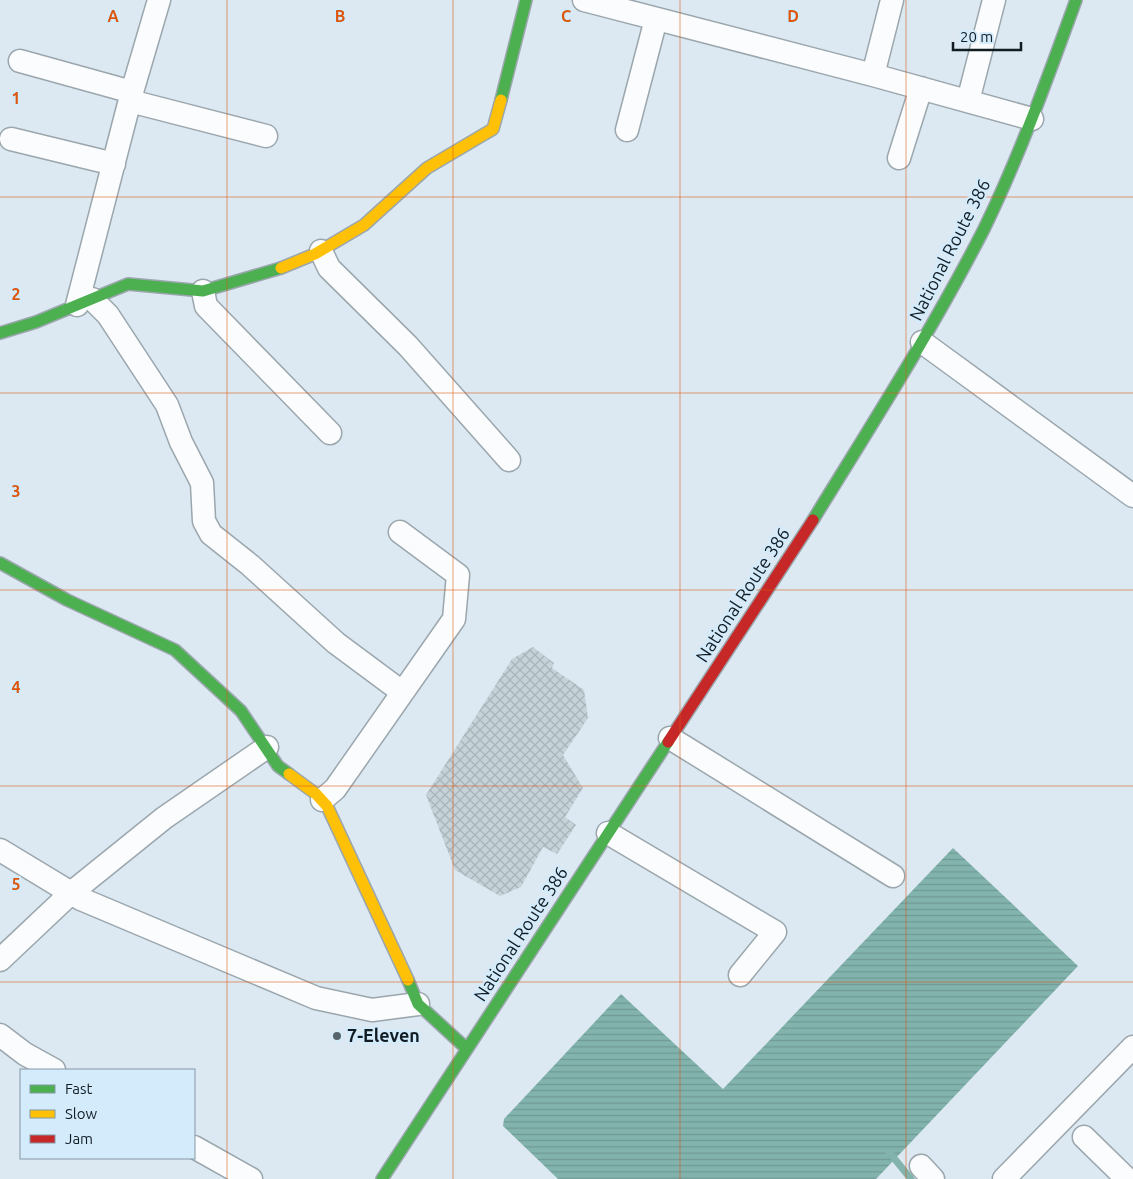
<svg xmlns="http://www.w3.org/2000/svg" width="1133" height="1179" viewBox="0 0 1133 1179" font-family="Ubuntu,sans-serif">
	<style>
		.water { fill: url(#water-rules) }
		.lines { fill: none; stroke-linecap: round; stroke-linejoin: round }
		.stream { stroke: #82b3ad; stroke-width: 7 }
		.building { fill: url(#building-cross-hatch) }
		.street-casing { stroke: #9ba6ad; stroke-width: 25 }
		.fast-casing { stroke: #9ba6ad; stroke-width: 14 }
		.slow-casing { stroke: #9ba6ad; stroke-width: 14 }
		.jam-casing { stroke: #9ba6ad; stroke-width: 14 }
		.street { stroke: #fafcfd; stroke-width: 22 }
		.fast { stroke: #4caf50; stroke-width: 11 }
		.slow { stroke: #ffc107; stroke-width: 11 }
		.jam { stroke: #c62828; stroke-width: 11 }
		.grid { fill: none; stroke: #dd560d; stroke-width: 1; stroke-opacity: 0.55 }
		.poi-dot { fill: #58646b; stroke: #d3ebfb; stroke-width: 2 }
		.labels { text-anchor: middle; stroke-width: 4.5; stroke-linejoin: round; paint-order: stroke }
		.street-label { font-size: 18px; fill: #111c23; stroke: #d3ebfb }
		.poi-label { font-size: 18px; font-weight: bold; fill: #111c23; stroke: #d3ebfb; text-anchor: start }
		.grid-label { font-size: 16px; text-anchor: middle; font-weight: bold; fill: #dd560d; stroke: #d3ebfb; stroke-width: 4.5; stroke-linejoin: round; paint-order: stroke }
	</style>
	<defs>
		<pattern id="water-rules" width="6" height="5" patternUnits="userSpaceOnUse" patternTransform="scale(1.25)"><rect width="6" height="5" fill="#82b3ad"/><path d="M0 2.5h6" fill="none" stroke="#6f9995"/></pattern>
		<pattern id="building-cross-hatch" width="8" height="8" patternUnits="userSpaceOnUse" patternTransform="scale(1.25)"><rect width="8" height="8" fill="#c5d2d8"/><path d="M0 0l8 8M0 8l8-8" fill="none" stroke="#a8b4b9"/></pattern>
	</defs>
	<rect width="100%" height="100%" fill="#dce9f2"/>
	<!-- water -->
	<path class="water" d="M 953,848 L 1078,966 L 876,1179 L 558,1179 L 503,1126 L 504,1119 L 621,994 L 723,1089 Z"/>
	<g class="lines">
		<!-- stream -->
		<path class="stream" d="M 889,1152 L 911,1179"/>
	</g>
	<!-- building -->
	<path class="building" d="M 533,647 L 554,663 L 552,668 L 584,690 L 588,718 L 563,755 L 583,788 L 565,817 L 576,825 L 557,854 L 543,847 L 521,887 L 500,896 L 455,870 L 426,795 L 512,659 Z"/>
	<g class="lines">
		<!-- street casing -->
		<g class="street-casing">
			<path id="street" d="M 584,0 L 873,75 L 1032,119
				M 20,61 L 132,92
				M 873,75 L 892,0
				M 130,101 L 266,136
				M 968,101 L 994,0
				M 627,130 L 656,19
				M 11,139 L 114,164
				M 899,158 L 921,88
				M 321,251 L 329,268 L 408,346 L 509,460
				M 203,291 L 206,306 L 330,433
				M 92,299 L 108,315 L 167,405 L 181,442 L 202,483 L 204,521 L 211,534 L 250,565 L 336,643 L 402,692
				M 77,305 L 132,92 L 159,0
				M 922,342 L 1133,496
				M 670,738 L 893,876
				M 322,800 L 335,789 L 454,619 L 458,575 L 400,532
				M 608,833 L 775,932 L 740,975
				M 0,850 L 81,899 L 316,998 L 372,1010 L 418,1004
				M 0,960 L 71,893 L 164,818 L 267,747
				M 0,1035 L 25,1054 L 54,1070
				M 1084,1137 L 1127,1179
				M 194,1147 L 251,1179
				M 921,1166 L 933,1179
				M 1004,1179 L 1133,1047"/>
		</g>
		<!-- fast casing -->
		<g class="fast-casing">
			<path id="fast" d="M 501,100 L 526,0
				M 0,333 L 36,322 L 128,284 L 203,291 L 281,268
				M 813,520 C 872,424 933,329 984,229 C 1020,155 1048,77 1076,0
				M 0,563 L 67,600 L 175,650 L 241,711 L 278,766 L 289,774
				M 408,980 L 418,1004 L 467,1049
				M 382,1179 L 668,742"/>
		</g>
		<!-- slow casing -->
		<g class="slow-casing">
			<path id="slow" d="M 281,268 L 315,254 L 364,225 L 427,168 L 493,129 L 501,100
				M 289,774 L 316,794 L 327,806 L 408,980"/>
		</g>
		<!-- jam casing -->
		<g class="jam-casing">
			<path id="jam" d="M 668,742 L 813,520"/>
		</g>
		<!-- street -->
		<use href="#street" class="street"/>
		<!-- fast -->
		<use href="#fast" class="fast"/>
		<!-- slow -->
		<use href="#slow" class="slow"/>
		<!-- jam -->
		<use href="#jam" class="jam"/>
	</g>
	<!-- grid -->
	<path class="grid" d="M 227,0 L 227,1179M 453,0 L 453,1179M 680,0 L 680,1179M 906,0 L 906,1179M 0,197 L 1133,197M 0,393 L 1133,393M 0,590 L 1133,590M 0,786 L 1133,786M 0,982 L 1133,982"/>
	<!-- markers -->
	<circle class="poi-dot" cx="337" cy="1036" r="5"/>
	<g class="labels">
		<!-- street labels -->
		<g class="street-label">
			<text transform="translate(950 250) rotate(-63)" y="6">National Route 386</text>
			<text transform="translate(743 595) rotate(-57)" y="6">National Route 386</text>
			<text transform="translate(521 934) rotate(-57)" y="6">National Route 386</text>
		</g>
		<!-- poi labels -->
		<g class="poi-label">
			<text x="347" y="1042">7-Eleven</text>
		</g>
	</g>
	<g class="grid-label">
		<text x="113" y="22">A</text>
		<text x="340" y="22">B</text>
		<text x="566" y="22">C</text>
		<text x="793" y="22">D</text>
		<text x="16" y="104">1</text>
		<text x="16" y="300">2</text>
		<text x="16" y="497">3</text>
		<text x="16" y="693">4</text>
		<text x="16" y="890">5</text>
	</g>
	<!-- legend -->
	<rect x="20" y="1069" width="175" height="90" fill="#d3ebfb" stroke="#8598a5"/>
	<rect x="30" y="1085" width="25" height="8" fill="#4caf50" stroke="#8598a5"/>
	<text x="65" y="1094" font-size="15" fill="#111c23">Fast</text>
	<rect x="30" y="1110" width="25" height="8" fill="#ffc107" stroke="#8598a5"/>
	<text x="65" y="1119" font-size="15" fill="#111c23">Slow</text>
	<rect x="30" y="1135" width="25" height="8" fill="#c62828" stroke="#8598a5"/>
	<text x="65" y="1144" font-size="15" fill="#111c23">Jam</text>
	<!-- scale -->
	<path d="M953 42v8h68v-8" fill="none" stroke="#111c23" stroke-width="2.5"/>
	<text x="960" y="42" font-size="15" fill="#111c23" stroke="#d3ebfb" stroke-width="4" paint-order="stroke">20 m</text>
</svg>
